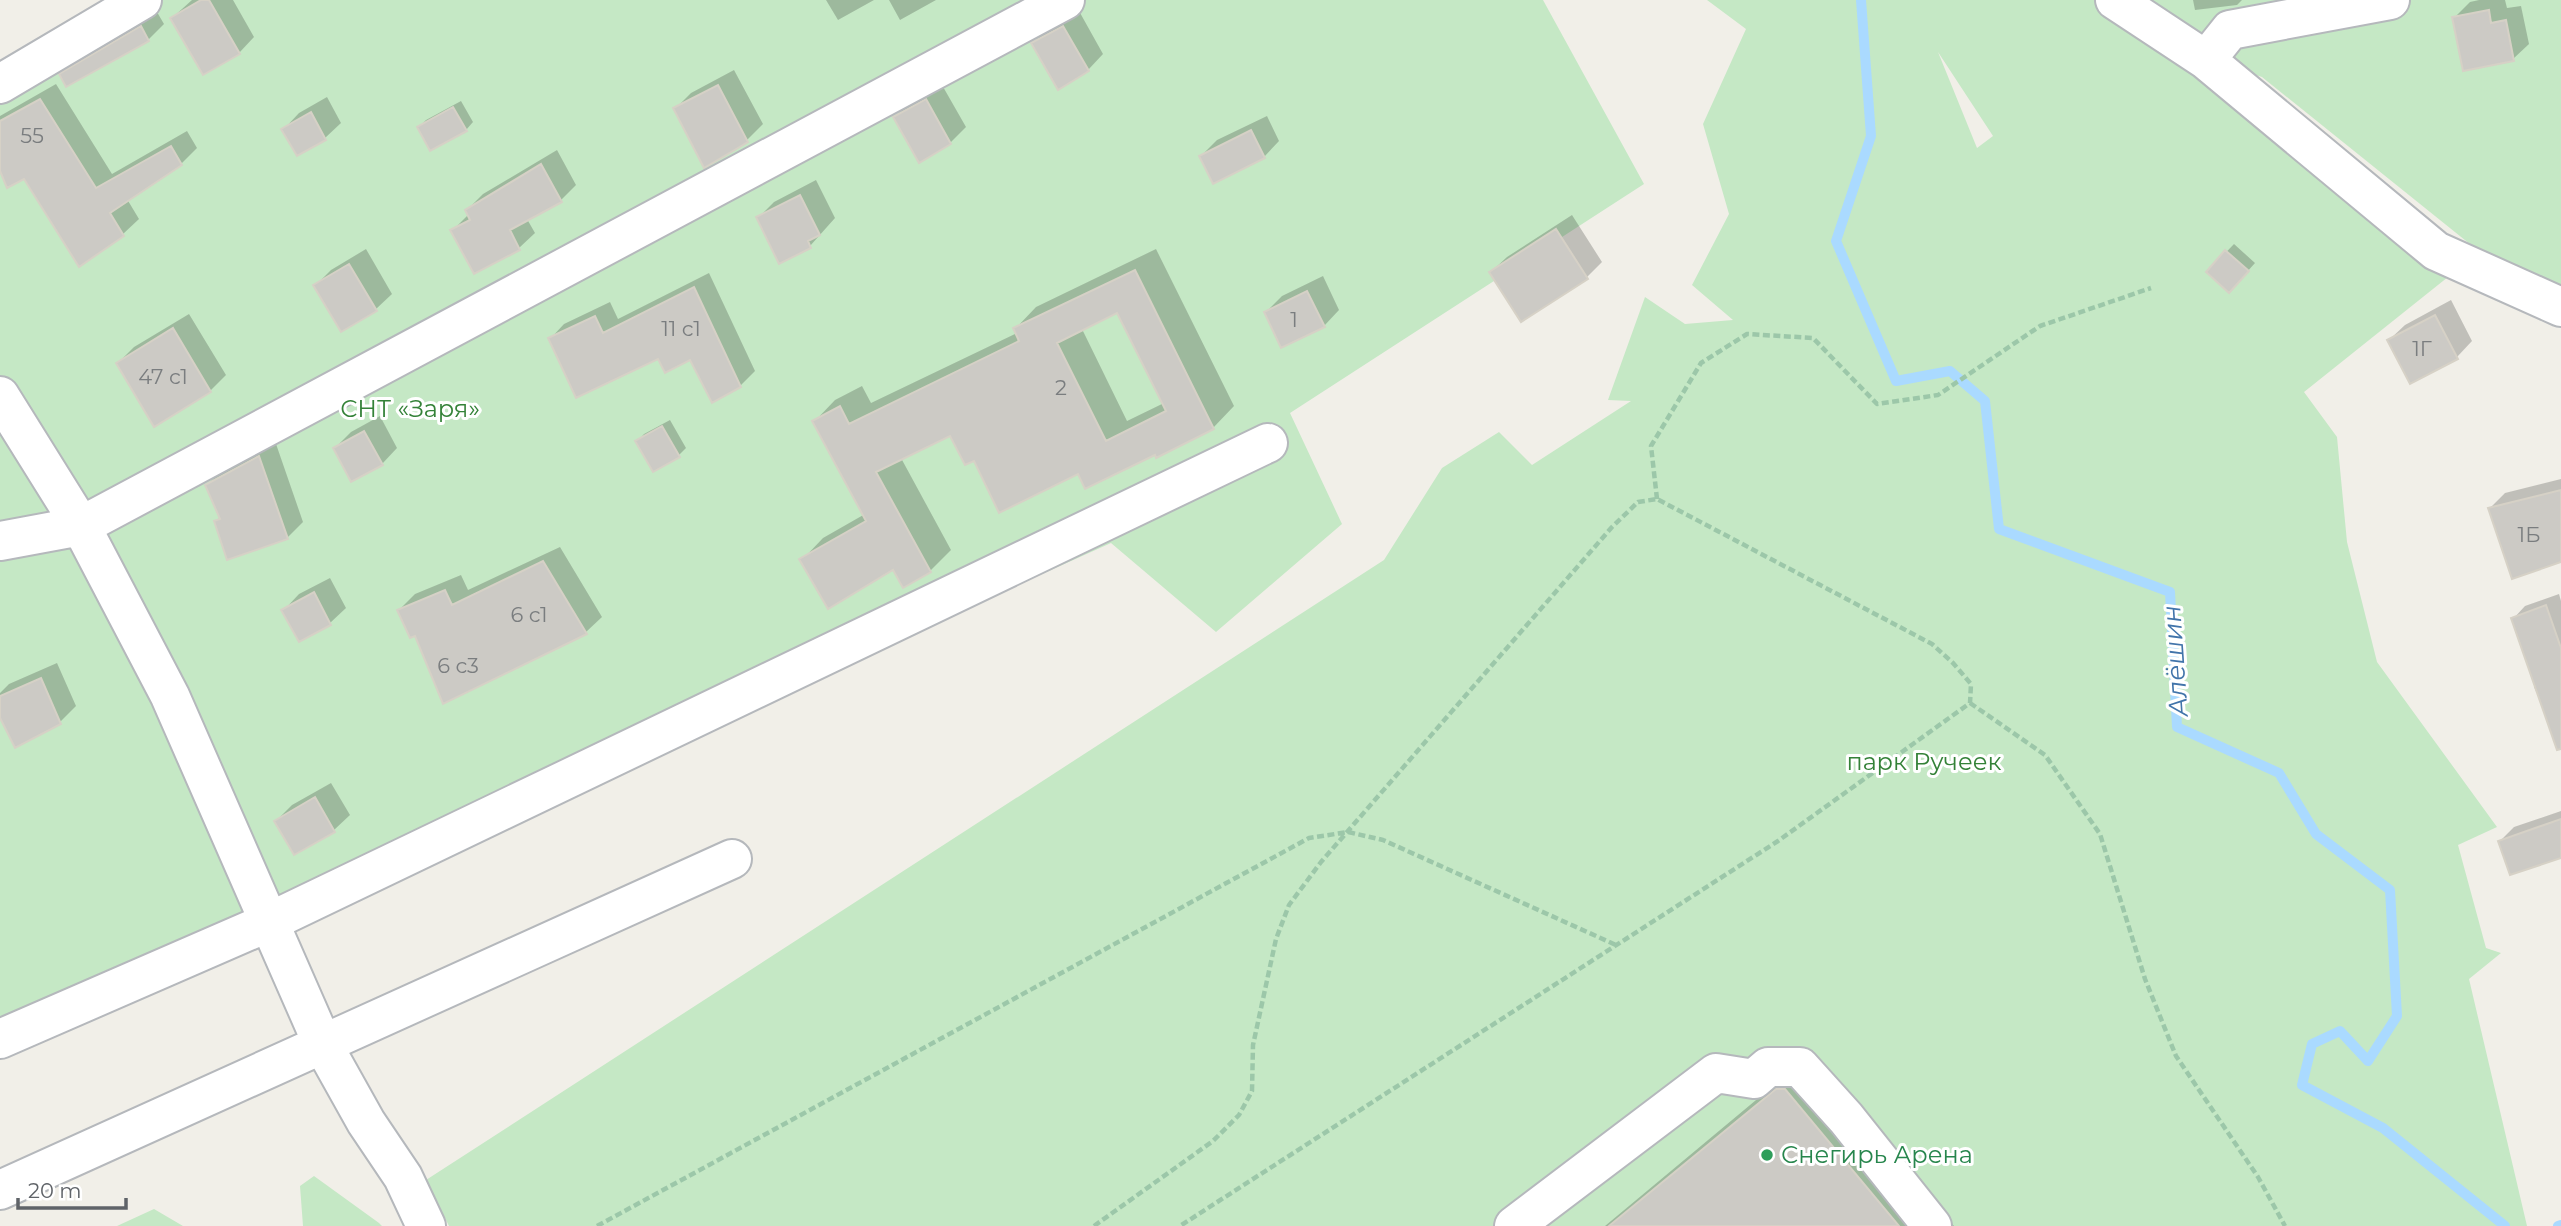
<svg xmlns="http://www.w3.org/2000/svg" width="2561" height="1226" viewBox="0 0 2561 1226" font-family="Montserrat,sans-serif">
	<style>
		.green { fill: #c5e8c5; fill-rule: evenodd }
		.shadow { fill: #0003; fill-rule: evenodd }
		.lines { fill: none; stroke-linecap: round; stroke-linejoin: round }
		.stream { stroke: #aadaff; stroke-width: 10 }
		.building { fill: #cccac5; stroke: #d6d1c6; stroke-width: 2; fill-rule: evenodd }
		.minor-casing { stroke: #b5b8bc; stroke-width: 42 }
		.path { stroke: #9cc7a9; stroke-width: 4.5; stroke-dasharray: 7 3.5; stroke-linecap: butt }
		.minor { stroke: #fff; stroke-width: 38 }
		.leisure-dot { fill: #2e9e5b; stroke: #fff; stroke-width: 2.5 }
		.labels { text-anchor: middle; stroke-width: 6; stroke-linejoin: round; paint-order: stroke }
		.number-label { font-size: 21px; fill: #7a7d7f }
		.park-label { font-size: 24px; fill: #348238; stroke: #fff }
		.leisure-label { font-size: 24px; fill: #27864d; stroke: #fff; text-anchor: start }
		.water-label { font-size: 26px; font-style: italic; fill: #4174aa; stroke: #fff }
	</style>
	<rect width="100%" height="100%" fill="#f1efe8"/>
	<!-- green -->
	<path class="green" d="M 133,0 L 1543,0 L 1644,184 L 1290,413 L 1342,524 L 1216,632 L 1111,543 L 269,922 L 0,1039 L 0,81 Z
		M 1707,0 L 2561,0 L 2561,289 L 2491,261 L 2262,77 L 2162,45 L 2448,277 L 2304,392 L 2337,437 L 2347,542 L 2377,662 L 2497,827 L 2458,845 L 2486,948 L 2501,953 L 2469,979 L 2527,1226 L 449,1226 L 426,1180 L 1384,560 L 1442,468 L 1499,432 L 1532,465 L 1631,401 L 1608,400 L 1645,297 L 1685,324 L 1733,320 L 1692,285 L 1729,214 L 1703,124 L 1746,29 ZM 1938,52 L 1993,136 L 1977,148 Z
		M 314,1176 L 379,1223 L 382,1226 L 303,1226 L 300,1186 Z
		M 154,1209 L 183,1226 L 117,1226 Z"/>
	<!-- shadow -->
	<path class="shadow" d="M 192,0 L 233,0 L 254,37 L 239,53 L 172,18 Z
		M 826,0 L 874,0 L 838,20 Z
		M 889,0 L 936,0 L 900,20 Z
		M 2193,0 L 2242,0 L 2237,5 L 2195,10 Z
		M 2479,0 L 2505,0 L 2507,8 L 2521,6 L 2529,44 L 2513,59 L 2454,18 L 2470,2 Z
		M 1079,11 L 1103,54 L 1088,70 L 1033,43 L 1049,27 Z
		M 157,12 L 164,24 L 148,40 L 61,75 L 77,59 Z
		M 734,70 L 763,124 L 747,140 L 705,165 L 675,109 L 691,93 Z
		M 56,84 L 112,174 L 187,131 L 197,148 L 181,164 L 127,199 L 139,219 L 123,234 L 80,264 L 25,176 L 0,166 L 0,116 Z
		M 942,85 L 966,127 L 950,143 L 895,117 L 911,101 Z
		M 327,97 L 341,123 L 325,138 L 298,154 L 284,129 L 299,113 Z
		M 461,101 L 473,122 L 466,130 L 419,127 L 426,120 Z
		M 1267,116 L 1279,141 L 1264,157 L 1201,156 L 1217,140 Z
		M 557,150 L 576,185 L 561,200 L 527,219 L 535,233 L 519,248 L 474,272 L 452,231 L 469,214 L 467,210 L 483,194 Z
		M 816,180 L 835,218 L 810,246 L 780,261 L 758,218 L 774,202 Z
		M 1572,215 L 1602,262 L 1587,277 L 1491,272 L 1507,257 Z
		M 2234,244 L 2255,263 L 2237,283 L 2208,271 Z
		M 366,249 L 392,294 L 376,309 L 342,330 L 315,286 L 331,270 Z
		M 1156,249 L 1234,406 L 1213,428 L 1156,453 L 1079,472 L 975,458 L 951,434 L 901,458 L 951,550 L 930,571 L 802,560 L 823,538 L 865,514 L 814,422 L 835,400 L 862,386 L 871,403 L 1017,333 L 1015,329 L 1036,307 ZM 1118,311 L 1164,403 L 1127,421 L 1082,329 Z
		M 709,273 L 755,371 L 740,386 L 691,358 L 658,357 L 550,339 L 564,324 L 610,302 L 618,319 Z
		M 1323,276 L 1339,310 L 1324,326 L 1266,312 L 1282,296 Z
		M 2451,300 L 2472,341 L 2457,357 L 2389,340 L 2405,325 Z
		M 189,314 L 226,375 L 210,391 L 118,363 L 134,347 Z
		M 380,416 L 397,448 L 382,464 L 335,448 L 351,432 Z
		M 670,420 L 686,448 L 678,456 L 637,442 L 644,434 Z
		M 275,441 L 303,522 L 287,538 L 216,522 L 221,516 L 207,485 L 223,469 Z
		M 2561,479 L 2561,560 L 2490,508 L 2505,493 Z
		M 560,547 L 602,617 L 586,632 L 416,633 L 399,610 L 415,594 L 461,575 L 468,590 Z
		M 330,578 L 346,608 L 330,623 L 284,610 L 299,594 Z
		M 2559,594 L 2561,601 L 2561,713 L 2549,718 L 2534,687 L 2536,685 L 2513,619 L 2525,606 Z
		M 57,663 L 76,706 L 60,722 L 0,714 L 0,693 L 9,684 Z
		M 331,783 L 350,815 L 334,830 L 295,853 L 276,821 L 292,805 Z
		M 2561,811 L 2561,856 L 2500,841 L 2514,827 Z
		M 1815,1059 L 1954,1226 L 1605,1226 L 1792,1070 Z"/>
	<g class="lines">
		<!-- stream -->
		<path class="stream" d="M 1861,0 L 1871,136 L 1836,241 L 1896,381 L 1950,371 L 1985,401 L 1999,529 L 2170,592 L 2177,727 L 2279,773 L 2316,834 L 2390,890 L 2397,1016 L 2368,1061 L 2340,1031 L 2312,1044 L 2302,1085 L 2383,1128 L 2505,1226
			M 2558,1226 L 2561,1225"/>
	</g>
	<!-- building -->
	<path class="building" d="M 201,0 L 209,0 L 240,54 L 203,75 L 170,18 Z
		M 2489,10 L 2491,23 L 2506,20 L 2514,61 L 2463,71 L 2452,17 Z
		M 141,26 L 149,41 L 66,87 L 59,74 Z
		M 1063,26 L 1089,71 L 1058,90 L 1031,43 Z
		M 718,85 L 748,142 L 704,168 L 673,108 Z
		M 40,99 L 96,188 L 171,146 L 182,165 L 110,213 L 124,236 L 79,267 L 24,179 L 7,188 L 0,171 L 0,121 Z
		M 926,99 L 951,144 L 919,163 L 893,117 Z
		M 453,107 L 467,131 L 430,151 L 417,127 Z
		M 311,112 L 326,140 L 297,156 L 281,129 Z
		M 1251,130 L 1265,158 L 1213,184 L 1199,156 Z
		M 541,164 L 562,202 L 510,230 L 520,250 L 474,274 L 450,230 L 470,220 L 465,210 Z
		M 800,195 L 820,235 L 808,241 L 811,248 L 779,264 L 756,217 Z
		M 1556,229 L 1588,279 L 1521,322 L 1489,272 Z
		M 2225,250 L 2249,271 L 2229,293 L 2206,272 Z
		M 349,264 L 377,311 L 341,332 L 313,285 Z
		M 1135,270 L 1214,429 L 1156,458 L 1155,455 L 1085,489 L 1078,474 L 999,513 L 974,461 L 965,465 L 950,436 L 876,472 L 931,572 L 903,588 L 893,570 L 828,609 L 799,559 L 866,521 L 812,421 L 840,406 L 849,424 L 1019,341 L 1013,328 ZM 1117,313 L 1166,411 L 1106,441 L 1057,343 Z
		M 694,287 L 741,387 L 712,403 L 690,360 L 665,373 L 658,359 L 576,398 L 548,338 L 595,316 L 603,333 Z
		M 1307,291 L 1325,327 L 1281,348 L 1264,312 Z
		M 2435,315 L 2458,359 L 2410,384 L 2387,340 Z
		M 173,328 L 211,392 L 154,427 L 116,363 Z
		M 662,426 L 680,457 L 653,472 L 635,441 Z
		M 364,431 L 383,465 L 351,482 L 333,448 Z
		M 259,456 L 288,539 L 227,560 L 214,521 L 220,519 L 205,485 Z
		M 2561,490 L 2561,562 L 2512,579 L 2488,508 Z
		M 543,561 L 587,634 L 443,704 L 415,636 L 410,638 L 397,610 L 445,590 L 452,605 Z
		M 314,592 L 331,625 L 299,642 L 281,610 Z
		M 2546,605 L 2561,648 L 2561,749 L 2557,750 L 2511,618 Z
		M 41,678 L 61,724 L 15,748 L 0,718 L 0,696 Z
		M 315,797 L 335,832 L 294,855 L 274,821 Z
		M 2561,819 L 2561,858 L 2510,875 L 2498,841 Z
		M 1776,1089 L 1785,1089 L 1899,1226 L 1609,1226 Z"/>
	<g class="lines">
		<!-- minor casing -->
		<g class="minor-casing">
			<path id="minor" d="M 2115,0 L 2206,60 L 2436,251 L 2561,307
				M 2206,60 L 2230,30 L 2390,0
				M 0,84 L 142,0
				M 0,396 L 81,526 L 170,696 L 323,1045 L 366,1122 L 403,1177 L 426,1226
				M 0,541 L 81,526 L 1065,0
				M 0,1039 L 269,922 L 1268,443
				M 0,1190 L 732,859
				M 1514,1226 L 1716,1073 L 1754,1079 L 1768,1067 L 1800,1067 L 1846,1118 L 1932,1226"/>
		</g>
		<!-- path -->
		<path class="path" d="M 1657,499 L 1651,446 L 1701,363 L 1747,334 L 1813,338 L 1877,404 L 1938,395 L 2040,326 L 2151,288
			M 1970,703 L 2045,755 L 2100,834 L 2145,979 L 2176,1056 L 2258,1177 L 2285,1226
			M 597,1226 L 1309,838 L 1348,832 L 1383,840 L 1616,945
			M 1094,1226 L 1213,1141 L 1239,1115 L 1252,1091 L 1253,1045 L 1276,939 L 1289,905 L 1321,862 L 1612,527 L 1638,502 L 1657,499 L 1932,644 L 1953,663 L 1971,684 L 1970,703 L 1778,841 L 1180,1226"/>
		<!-- minor -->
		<use href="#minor" class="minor"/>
	</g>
	<!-- markers -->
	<circle class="leisure-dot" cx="1767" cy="1155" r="7"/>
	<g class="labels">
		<!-- number labels -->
		<g class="number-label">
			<text x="32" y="143">55</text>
			<text x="1294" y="327">1</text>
			<text x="681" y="336">11 с1</text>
			<text x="2422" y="356">1Г</text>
			<text x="163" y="384">47 с1</text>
			<text x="1061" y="395">2</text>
			<text x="2529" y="542">1Б</text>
			<text x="529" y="622">6 с1</text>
			<text x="458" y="673">6 с3</text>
		</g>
		<!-- park labels -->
		<g class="park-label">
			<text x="410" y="417">СНТ «Заря»</text>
			<text x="1924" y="770">парк Ручеек</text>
		</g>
		<!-- leisure labels -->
		<g class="leisure-label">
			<text x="1781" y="1163">Снегирь Арена</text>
		</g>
		<!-- water labels -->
		<g class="water-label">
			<text transform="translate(2175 661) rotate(-94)" y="9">Алёшин</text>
		</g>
	</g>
	<!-- scale -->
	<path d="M18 1198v10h108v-10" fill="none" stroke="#5f6368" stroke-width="3.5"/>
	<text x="28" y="1198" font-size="21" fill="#5f6368" stroke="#ffffff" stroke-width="5" paint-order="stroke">20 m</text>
</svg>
